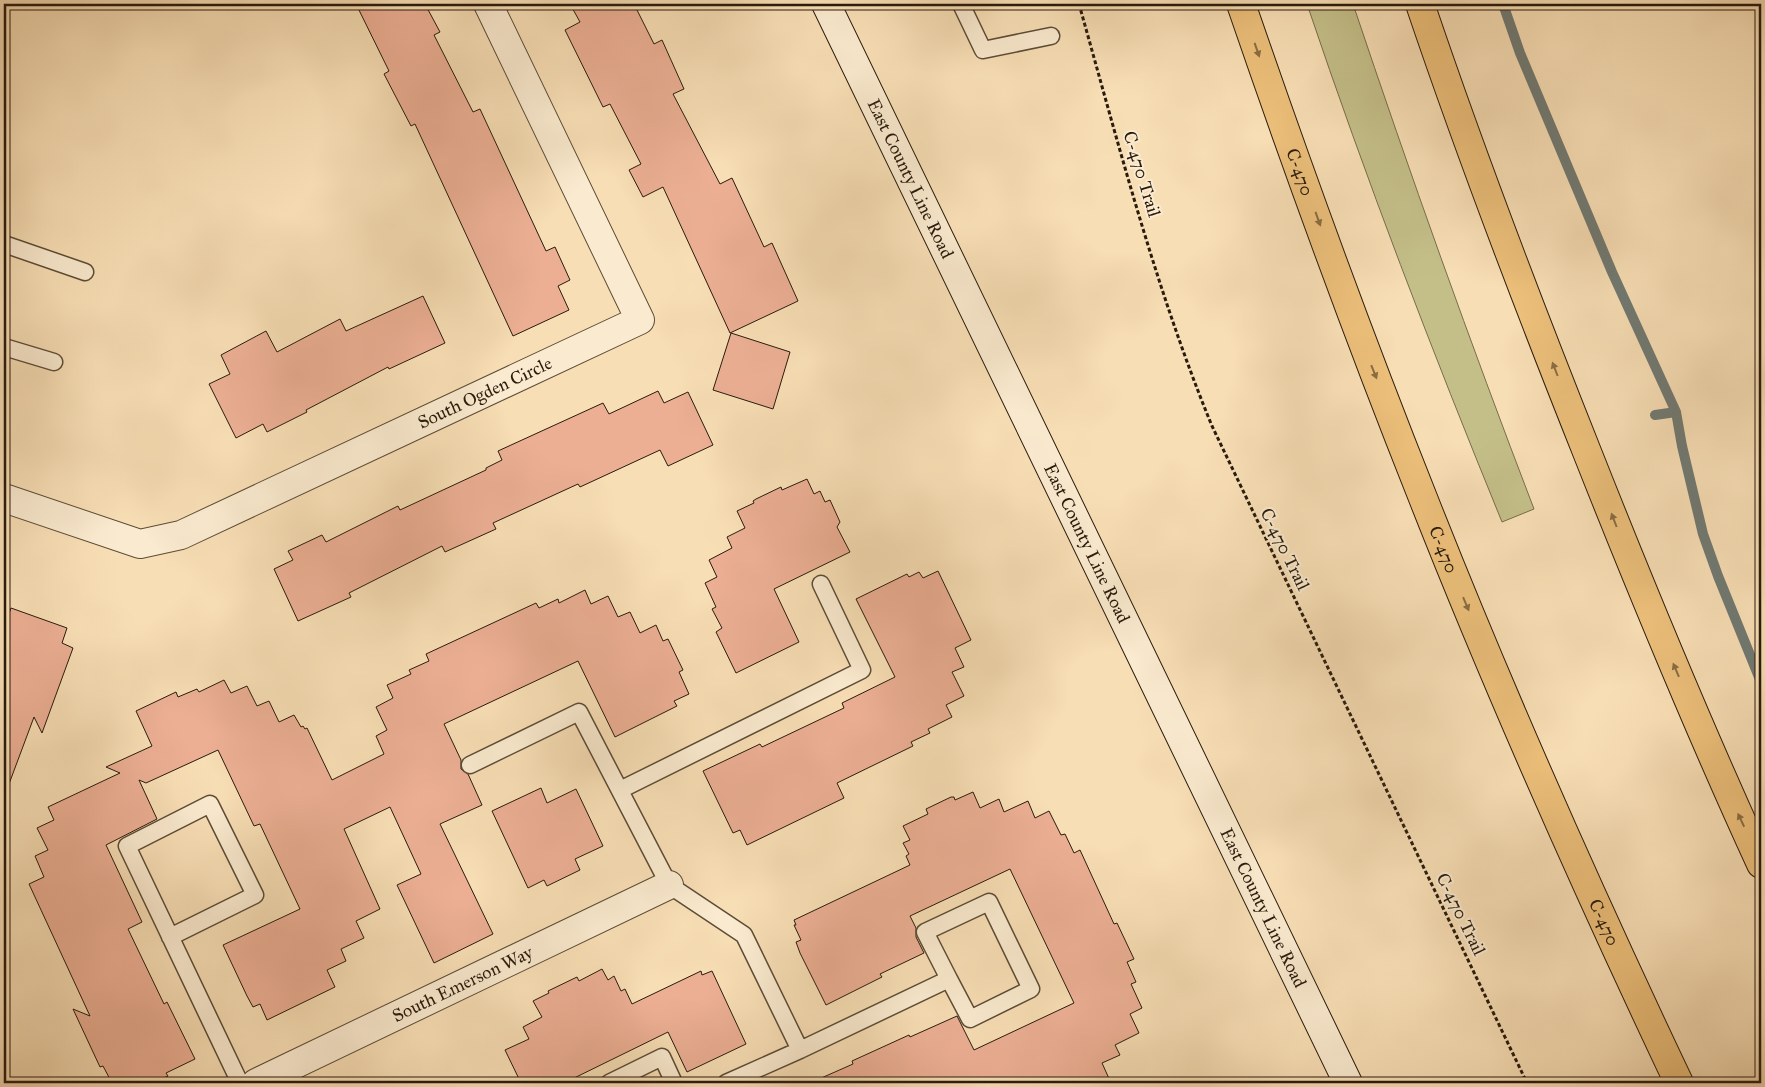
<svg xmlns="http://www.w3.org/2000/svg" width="1765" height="1087" viewBox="0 0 1765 1087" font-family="'IM FELL Great Primer',serif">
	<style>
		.green { fill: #c4bf89; stroke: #766d4a }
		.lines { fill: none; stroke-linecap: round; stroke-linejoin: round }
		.stream { stroke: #717a73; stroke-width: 10 }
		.building { fill: #ecaf94; stroke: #281b0c }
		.service-casing { stroke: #5c4c36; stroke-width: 19 }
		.minor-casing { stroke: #5c4c36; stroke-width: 30 }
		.secondary-casing { stroke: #281b0c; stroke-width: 30 }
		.motorway-casing { stroke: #281b0c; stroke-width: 30 }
		.path { stroke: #281b0c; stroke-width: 3; stroke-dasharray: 4 2.5; stroke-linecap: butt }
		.service { stroke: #faeacf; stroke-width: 16 }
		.minor { stroke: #faeacf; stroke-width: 28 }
		.secondary { stroke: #faeacf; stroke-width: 28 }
		.motorway { stroke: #ecbf7a; stroke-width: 28 }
		.oneway { fill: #8a6d43 }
		.labels { text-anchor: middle; stroke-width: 4; stroke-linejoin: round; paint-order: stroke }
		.street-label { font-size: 18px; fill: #281b0c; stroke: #faeacf }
	</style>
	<rect width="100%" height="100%" fill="#f8deb5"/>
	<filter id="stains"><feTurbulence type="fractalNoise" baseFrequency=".004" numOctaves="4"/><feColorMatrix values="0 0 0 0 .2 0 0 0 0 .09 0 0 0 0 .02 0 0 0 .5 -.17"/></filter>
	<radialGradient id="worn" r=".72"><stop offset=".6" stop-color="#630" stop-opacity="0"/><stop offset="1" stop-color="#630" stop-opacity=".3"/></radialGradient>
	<!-- green -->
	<path class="green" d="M 1307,4 L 1353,4 C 1410,174 1470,342 1534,509 L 1502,522 C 1432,351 1366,179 1307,4 Z"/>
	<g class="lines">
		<!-- stream -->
		<path class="stream" d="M 1503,4 L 1520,53 L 1612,272 L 1676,412 L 1682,446 L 1703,534 L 1718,576 L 1761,682
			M 1655,415 L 1676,412"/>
	</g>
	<!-- building -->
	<path class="building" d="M 356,4 L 425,4 L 440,32 L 434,35 L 473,112 L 480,109 L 546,251 L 555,247 L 570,280 L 558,286 L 569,310 L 513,336 L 415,124 L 411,126 L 384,74 L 389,71 Z
		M 570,4 L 634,4 L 654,44 L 662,40 L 684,89 L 673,94 L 720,184 L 732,178 L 764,247 L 772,243 L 798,301 L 730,333 L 663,187 L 643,197 L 629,170 L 641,164 L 610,104 L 603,107 L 565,30 L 580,22 Z
		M 423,296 L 445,343 L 389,369 L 388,367 L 306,410 L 307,412 L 267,432 L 263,424 L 236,438 L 209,384 L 230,374 L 221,355 L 266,331 L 277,352 L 340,319 L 346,331 Z
		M 731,333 L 790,352 L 773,409 L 713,390 Z
		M 658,391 L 664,403 L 688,392 L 713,445 L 668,466 L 660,450 L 580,487 L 578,484 L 493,523 L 496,529 L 445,552 L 442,546 L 349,593 L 351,597 L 298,621 L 274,569 L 293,560 L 288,551 L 322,535 L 326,542 L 398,506 L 400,510 L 486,470 L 486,468 L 502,460 L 498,451 L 603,403 L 609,414 Z
		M 807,479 L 814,494 L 820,491 L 825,502 L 830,500 L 840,522 L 837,527 L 850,552 L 774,589 L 799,642 L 736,673 L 716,632 L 722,628 L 712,609 L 716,607 L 705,583 L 717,577 L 709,560 L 732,548 L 727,537 L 745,528 L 737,511 L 754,503 L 753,501 L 756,499 L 781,487 L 782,490 Z
		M 938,571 L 971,640 L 955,648 L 964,667 L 952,672 L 964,696 L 946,705 L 952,717 L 928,729 L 930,733 L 911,742 L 913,746 L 837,783 L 844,798 L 747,845 L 740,830 L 733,833 L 703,771 L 760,744 L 762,747 L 844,708 L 842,703 L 895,677 L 856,599 L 907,574 L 909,577 L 919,572 L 923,578 Z
		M 585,590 L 591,604 L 608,596 L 618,617 L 630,612 L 640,633 L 656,625 L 663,641 L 668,639 L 683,670 L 679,672 L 689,694 L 674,701 L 677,706 L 615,737 L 578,661 L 444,724 L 461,760 L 461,769 L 468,774 L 482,805 L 440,824 L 493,934 L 434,963 L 397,885 L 421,874 L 390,807 L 344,829 L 380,909 L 356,921 L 364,938 L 341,949 L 346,961 L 327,970 L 335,987 L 267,1020 L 260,1004 L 253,1007 L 247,996 L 223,945 L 300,909 L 260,824 L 254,826 L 218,750 L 146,783 L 139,780 L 157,819 L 106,845 L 142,922 L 128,929 L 164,1004 L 167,1002 L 195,1059 L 166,1073 L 168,1076 L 153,1083 L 112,1083 L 103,1066 L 100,1067 L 73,1009 L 90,1016 L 29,884 L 44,877 L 35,856 L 48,850 L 37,828 L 54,820 L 48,807 L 120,773 L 106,767 L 152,746 L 136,711 L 176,692 L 178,697 L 197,689 L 199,692 L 224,680 L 231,693 L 247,686 L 257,706 L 269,701 L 279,722 L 294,715 L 301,727 L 303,726 L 305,729 L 307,728 L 332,780 L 384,754 L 376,736 L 387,730 L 376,707 L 393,698 L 387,685 L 411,674 L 409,670 L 429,661 L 426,654 L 536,603 L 539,608 L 558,599 L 559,603 Z
		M 11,608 L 67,628 L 62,643 L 73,648 L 42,733 L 34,717 L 6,792 L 4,791 L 4,628 Z
		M 541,788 L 547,803 L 576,789 L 603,846 L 575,859 L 580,870 L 547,886 L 544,880 L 528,888 L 492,811 Z
		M 973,792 L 980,808 L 999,799 L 1004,812 L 1028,801 L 1035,818 L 1049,811 L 1061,835 L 1065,834 L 1074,853 L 1080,850 L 1114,924 L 1117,923 L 1134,959 L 1127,962 L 1136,982 L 1131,984 L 1142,1008 L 1130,1014 L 1139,1033 L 1115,1045 L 1120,1055 L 1102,1063 L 1111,1083 L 810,1083 L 853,1064 L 852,1061 L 909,1035 L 910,1037 L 957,1016 L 974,1050 L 1074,1003 L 1010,869 L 910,916 L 916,928 L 916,937 L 924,953 L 880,974 L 882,977 L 826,1005 L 800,953 L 796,942 L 801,940 L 794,925 L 796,925 L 794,920 L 910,865 L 906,856 L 909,854 L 903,843 L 910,840 L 903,826 L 928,814 L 926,809 L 951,797 L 954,797 L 955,800 Z
		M 602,969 L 608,980 L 614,976 L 621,991 L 625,989 L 632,1004 L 701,971 L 702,975 L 712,971 L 746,1044 L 687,1072 L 668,1032 L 564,1083 L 521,1083 L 505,1050 L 529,1039 L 523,1027 L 542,1017 L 533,1001 L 549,993 L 548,991 L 577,977 L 579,981 Z"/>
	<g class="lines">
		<!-- service casing -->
		<g class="service-casing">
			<path id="service" d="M 961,4 L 983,50 L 1051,36
				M 4,244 L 85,272
				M 4,347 L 54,362
				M 470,765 L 579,712 L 669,885 L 744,935 L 800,1050 L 726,1083
				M 620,790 L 862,670 L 821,584
				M 170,937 L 255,895 L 210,804 L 127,846 L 240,1083
				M 800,1050 L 949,979 L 925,932 L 989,902 L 1031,989 L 970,1019 L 949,979
				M 609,1083 L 662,1057 L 674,1083"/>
		</g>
		<!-- minor casing -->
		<g class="minor-casing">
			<g id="minor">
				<path id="s1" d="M 4,498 L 140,544 L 181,535 L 640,320 L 488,4"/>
				<path id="s2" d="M 256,1083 L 669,885"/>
			</g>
		</g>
		<!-- secondary casing -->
		<g class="secondary-casing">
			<g id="secondary">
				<path id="s3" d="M 826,4 L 1348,1083"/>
			</g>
		</g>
		<!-- motorway casing -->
		<g class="motorway-casing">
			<g id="motorway">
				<path id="s4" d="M 1241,4 C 1298,170 1358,335 1423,498 C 1501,696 1588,891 1679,1083"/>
				<path d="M 1420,4 C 1471,155 1528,304 1587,452 C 1642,591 1699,729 1761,864"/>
			</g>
		</g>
		<!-- path -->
		<path class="path" d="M 1079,4 C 1119,146 1156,290 1212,426 L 1527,1083"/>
		<!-- service -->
		<use href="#service" class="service"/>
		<!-- minor -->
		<use href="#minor" class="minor"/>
		<!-- secondary -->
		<use href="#secondary" class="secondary"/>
		<!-- motorway -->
		<use href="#motorway" class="motorway"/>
	</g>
	<!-- one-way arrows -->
	<defs><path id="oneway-solid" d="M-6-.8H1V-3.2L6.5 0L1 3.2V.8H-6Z" transform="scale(1.25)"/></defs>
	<g class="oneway">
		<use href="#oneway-solid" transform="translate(1257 50) rotate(71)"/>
		<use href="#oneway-solid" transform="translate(1318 219) rotate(70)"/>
		<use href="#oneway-solid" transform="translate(1555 369) rotate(-111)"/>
		<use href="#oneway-solid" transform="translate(1374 372) rotate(68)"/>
		<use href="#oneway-solid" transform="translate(1614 520) rotate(-111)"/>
		<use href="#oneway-solid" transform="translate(1466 604) rotate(67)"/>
		<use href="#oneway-solid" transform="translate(1676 670) rotate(-113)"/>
		<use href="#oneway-solid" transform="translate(1741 820) rotate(-115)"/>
	</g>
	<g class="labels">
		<!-- street labels -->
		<g class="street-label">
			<text dy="6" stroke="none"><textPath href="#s4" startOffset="178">C-470</textPath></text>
			<text transform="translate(1142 174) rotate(73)" y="6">C-470 Trail</text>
			<text dy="6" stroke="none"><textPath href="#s3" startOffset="194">East County Line Road</textPath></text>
			<text dy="6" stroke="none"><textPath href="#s1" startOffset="521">South Ogden Circle</textPath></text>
			<text dy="6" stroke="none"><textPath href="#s3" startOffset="599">East County Line Road</textPath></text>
			<text transform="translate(1285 549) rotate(64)" y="6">C-470 Trail</text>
			<text dy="6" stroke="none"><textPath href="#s4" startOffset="582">C-470</textPath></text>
			<text dy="6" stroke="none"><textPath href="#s3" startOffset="1004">East County Line Road</textPath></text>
			<text transform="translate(1461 914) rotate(64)" y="6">C-470 Trail</text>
			<text dy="6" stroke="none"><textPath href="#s4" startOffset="988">C-470</textPath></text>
			<text dy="6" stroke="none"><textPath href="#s2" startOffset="229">South Emerson Way</textPath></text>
		</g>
	</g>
	<!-- margin -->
	<rect width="1765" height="1087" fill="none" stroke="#f8deb5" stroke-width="20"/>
	<rect x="5" y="5" width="1755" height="1077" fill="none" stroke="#281b0c" stroke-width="2.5"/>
	<rect x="10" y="10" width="1745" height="1067" fill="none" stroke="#281b0c"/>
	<rect width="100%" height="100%" filter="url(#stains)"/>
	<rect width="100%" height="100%" fill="url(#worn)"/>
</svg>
